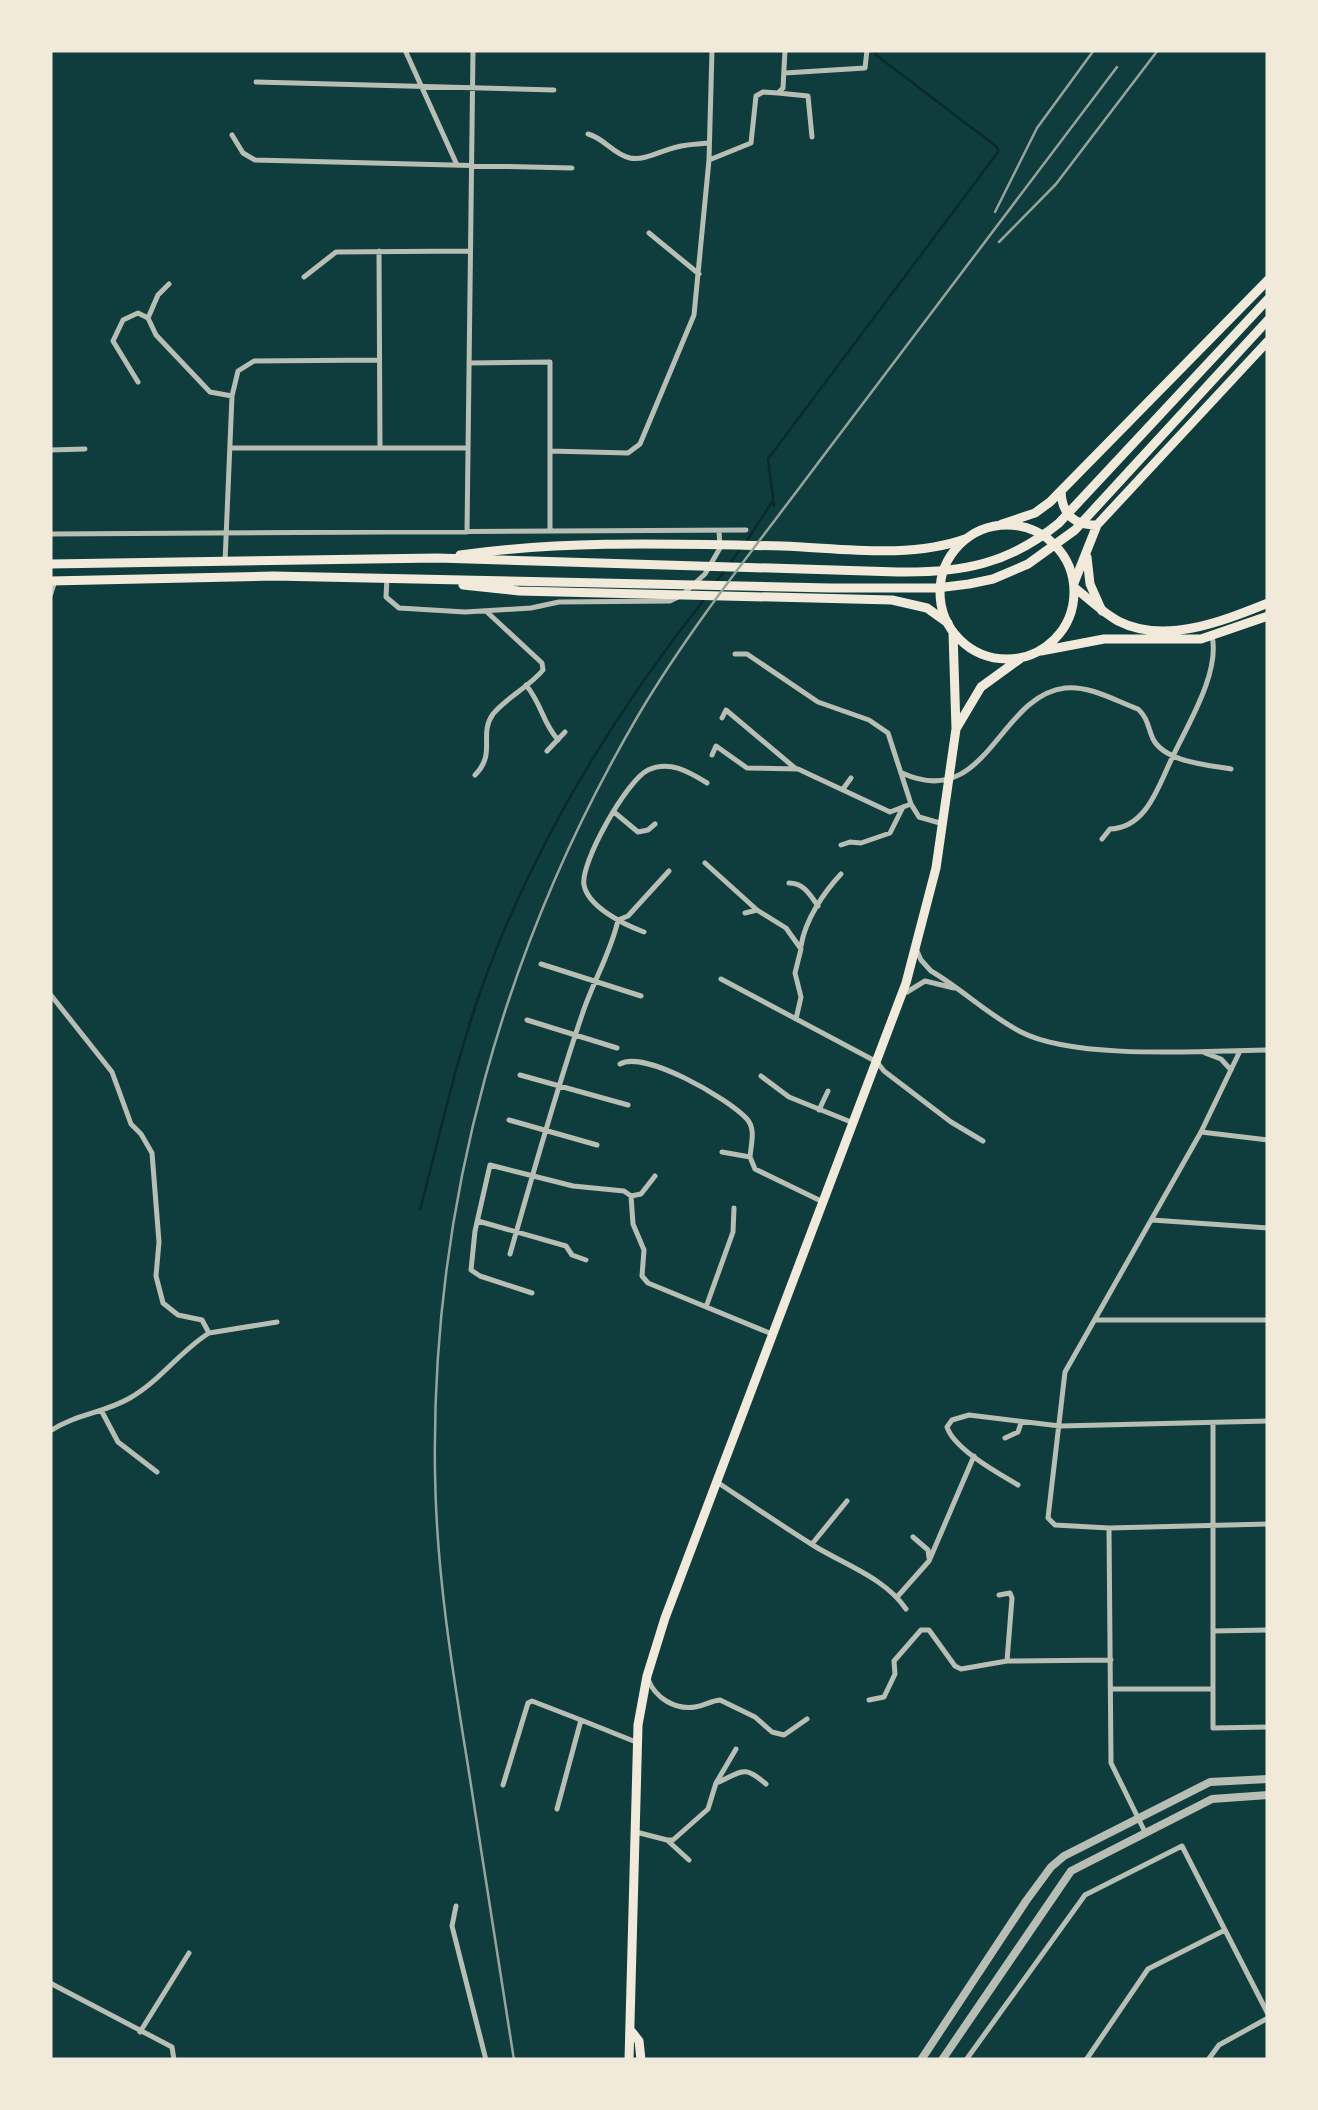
<svg xmlns="http://www.w3.org/2000/svg" width="1318" height="2110" viewBox="0 0 1318 2110" font-family="Montserrat,sans-serif">
	<style>
		.lines { fill: none; stroke-linecap: round; stroke-linejoin: round }
		.stream { stroke: #0a2a2b; stroke-width: 2.5 }
		.minor { stroke: #b8beb3; stroke-width: 5 }
		.tertiary { stroke: #b8beb3; stroke-width: 8 }
		.primary { stroke: #f1e9da; stroke-width: 9 }
		.trunk { stroke: #f1e9da; stroke-width: 9 }
		.rail { stroke: #97a49c; stroke-width: 2.5 }
	</style>
	<rect width="100%" height="100%" fill="#0f3d3e"/>
	<g class="lines">
		<!-- stream -->
		<path class="stream" d="M 774,506 L 768,459 L 998,152 L 997,147 L 876,55 L 875,50
			M 746,542 L 772,502
			M 731,562 L 741,548
			M 716,582 L 726,569
			M 420,1210 C 441,1130 459,1046 489,968 C 539,837 616,711 703,601"/>
		<!-- minor -->
		<path class="minor" d="M 405,50 L 457,165
			M 785,73 L 865,68 L 867,50
			M 256,82 L 554,90
			M 778,93 L 808,96 L 812,137
			M 588,134 C 604,138 613,154 630,158 C 645,161 662,150 677,147 C 687,144 699,144 709,143
			M 232,135 L 243,153 L 255,160 L 572,168
			M 709,160 L 751,143 L 756,96 L 763,92 L 778,93 L 783,88 L 785,50
			M 649,233 L 699,274
			M 379,251 L 380,448
			M 304,277 L 336,252 L 470,251
			M 148,318 L 158,295 L 169,284
			M 469,363 L 550,362 L 550,531
			M 138,382 L 113,341 L 123,320 L 138,313 L 148,318 L 156,335 L 210,392 L 232,396
			M 231,448 L 468,448
			M 50,450 L 85,449
			M 550,451 L 628,453 L 640,444 L 694,315 L 709,160 L 712,50
			M 467,532 L 473,50
			M 50,534 L 746,530
			M 225,562 L 232,396 L 238,371 L 254,361 L 379,360
			M 387,578 L 386,597 L 399,608 L 465,612 L 531,608 L 559,602 L 670,601 L 682,595 L 705,574 L 720,548 L 719,531
			M 50,596 L 55,581
			M 735,654 L 747,654 L 818,702 L 869,720 L 888,733 L 911,804 L 919,817 L 940,823
			M 526,685 C 543,706 541,720 558,740
			M 722,718 L 726,710 L 795,768
			M 547,751 L 565,732
			M 712,755 L 716,746 L 747,768 L 798,769 L 890,812 L 911,804
			M 902,773 C 987,812 998,696 1065,688 C 1089,685 1116,701 1138,709 C 1148,718 1148,728 1153,739 C 1165,762 1208,765 1231,769
			M 475,775 C 497,753 478,735 493,714 C 507,697 529,687 543,670 L 542,663 L 487,612
			M 843,789 L 851,778
			M 614,812 L 638,832 L 648,830 L 655,824
			M 1102,839 L 1110,829 C 1149,828 1160,780 1175,752 C 1190,721 1220,671 1212,636
			M 841,845 L 850,842 L 861,843 L 890,833 L 903,807
			M 705,863 L 757,910
			M 789,883 C 804,883 810,895 818,906
			M 745,913 L 757,910 L 786,928 L 801,949 L 795,973 L 801,997 L 796,1019
			M 644,932 C 625,925 588,907 584,885 C 580,863 627,780 648,770 C 670,760 689,772 707,783
			M 801,946 C 805,920 824,892 841,874
			M 917,951 L 921,960 L 931,971 C 962,989 988,1015 1021,1032 C 1075,1060 1205,1051 1268,1050
			M 541,964 L 641,996
			M 721,979 L 877,1062 L 884,1071 L 951,1122 L 983,1141
			M 907,992 L 925,981 L 954,988
			M 50,994 L 112,1072 L 131,1124 L 141,1134 L 152,1153 L 159,1242 L 156,1276 L 163,1303 L 178,1315 L 202,1320 L 209,1333
			M 527,1020 L 617,1048
			M 1240,1051 L 1201,1132 L 1065,1372 L 1048,1518 L 1055,1525 L 1109,1528 L 1268,1524
			M 1205,1053 L 1221,1059 L 1231,1070
			M 620,1064 C 644,1050 728,1098 747,1119 C 756,1129 751,1144 750,1157
			M 520,1075 L 628,1105
			M 761,1076 L 789,1097 L 851,1122
			M 819,1110 L 828,1091
			M 509,1120 L 597,1145
			M 1201,1132 L 1268,1140
			M 722,1152 L 750,1157 L 755,1169 L 821,1201
			M 631,1196 L 633,1224 L 644,1250 L 642,1276 L 648,1283 L 772,1334
			M 1152,1220 L 1268,1228
			M 478,1221 L 566,1246 L 572,1255 L 586,1260
			M 510,1254 C 533,1174 555,1094 582,1015 C 592,984 612,950 618,920 L 628,916 L 669,871
			M 532,1293 L 480,1276 L 471,1270 L 475,1231 L 490,1165 L 573,1186 L 624,1191 L 631,1196 L 641,1194 L 655,1176
			M 706,1307 L 733,1232 L 734,1208
			M 1095,1320 L 1268,1320
			M 209,1333 L 277,1322
			M 101,1410 L 118,1442 L 157,1472
			M 1213,1423 L 1213,1728 L 1268,1727
			M 50,1431 C 76,1414 104,1413 130,1398 C 160,1381 180,1351 209,1333
			M 1005,1438 L 1018,1432 L 1021,1423
			M 717,1482 C 750,1504 782,1526 816,1547 C 846,1565 886,1579 906,1609
			M 1018,1485 C 998,1473 954,1449 947,1427 L 952,1420 L 969,1415 L 1060,1426 L 1268,1421
			M 1109,1528 L 1111,1763 L 1145,1832
			M 913,1537 L 928,1550 L 929,1558
			M 812,1544 L 847,1501
			M 999,1595 L 1010,1593 L 1012,1598 L 1007,1661
			M 898,1596 L 929,1561 L 974,1456
			M 1213,1631 L 1268,1630
			M 648,1679 C 655,1698 675,1710 695,1707 C 704,1706 710,1701 720,1700 L 755,1717 L 772,1732 L 784,1735 L 807,1719
			M 1111,1689 L 1213,1689
			M 869,1700 L 884,1697 L 895,1674 L 894,1661 L 921,1630 L 929,1630 L 955,1666 L 961,1669 L 1007,1661 L 1111,1660
			M 719,1782 C 743,1771 744,1765 766,1784
			M 503,1785 L 528,1703 L 532,1701 L 581,1720
			M 557,1809 L 581,1720 L 636,1742
			M 636,1832 L 667,1840 L 689,1860
			M 667,1840 L 673,1840 L 708,1809 L 716,1783 L 736,1749
			M 456,1906 L 452,1926 L 486,2060
			M 50,1983 L 172,2047 L 174,2060
			M 140,2032 L 189,1953
			M 966,2060 L 1085,1895 L 1182,1846 L 1268,2014
			M 1086,2060 L 1148,1969 L 1225,1930
			M 1208,2060 L 1219,2045 L 1268,2018"/>
		<!-- tertiary -->
		<path class="tertiary" d="M 921,2060 L 1026,1901 L 1051,1867 L 1064,1856 L 1210,1782 L 1268,1779
			M 942,2060 L 1071,1871 L 1212,1799 L 1268,1795"/>
		<!-- primary -->
		<path class="primary" d="M940 592a67 67 0 1 1 134 0a67 67 0 1 1-134 0Z
			M 1075,588 C 1089,599 1102,612 1118,621 C 1165,645 1223,621 1268,603
			M 953,632 L 956,729
			M 1041,651 L 1104,639 L 1201,639 L 1268,616
			M 632,2032 L 639,2041 L 641,2060
			M 629,2060 L 638,1725 L 647,1676 L 665,1618 L 906,983 L 936,868 L 956,729 L 981,687 L 1021,658"/>
		<!-- trunk -->
		<path class="trunk" d="M 1061,491 C 1062,515 1074,525 1097,525
			M 1002,524 L 1035,513 L 1050,502 L 1268,280
			M 460,555 C 565,540 676,544 782,546 C 841,548 909,559 965,539
			M 1087,557 L 1090,584 L 1102,611
			M 50,564 L 437,558 L 898,572 C 962,573 1009,564 1059,523 L 1268,299
			M 50,581 L 273,576 L 830,588 L 937,588 L 969,584 L 993,579 L 1028,564 L 1075,530 L 1268,320
			M 1074,583 L 1097,525 L 1268,341
			M 463,585 L 519,591 L 892,600 L 927,608 L 948,623"/>
		<!-- rail -->
		<path class="rail" d="M 995,212 L 1037,128 L 1094,50
			M 999,242 L 1056,184 L 1158,50
			M 514,2060 C 499,1962 483,1864 468,1766 C 452,1668 436,1570 435,1471 C 431,1204 504,944 639,714 C 691,626 757,545 818,463 C 917,331 1017,199 1117,67"/>
	</g>
	<!-- border -->
	<rect width="1318" height="2110" fill="none" stroke="#f1e9da" stroke-width="105"/>
</svg>
